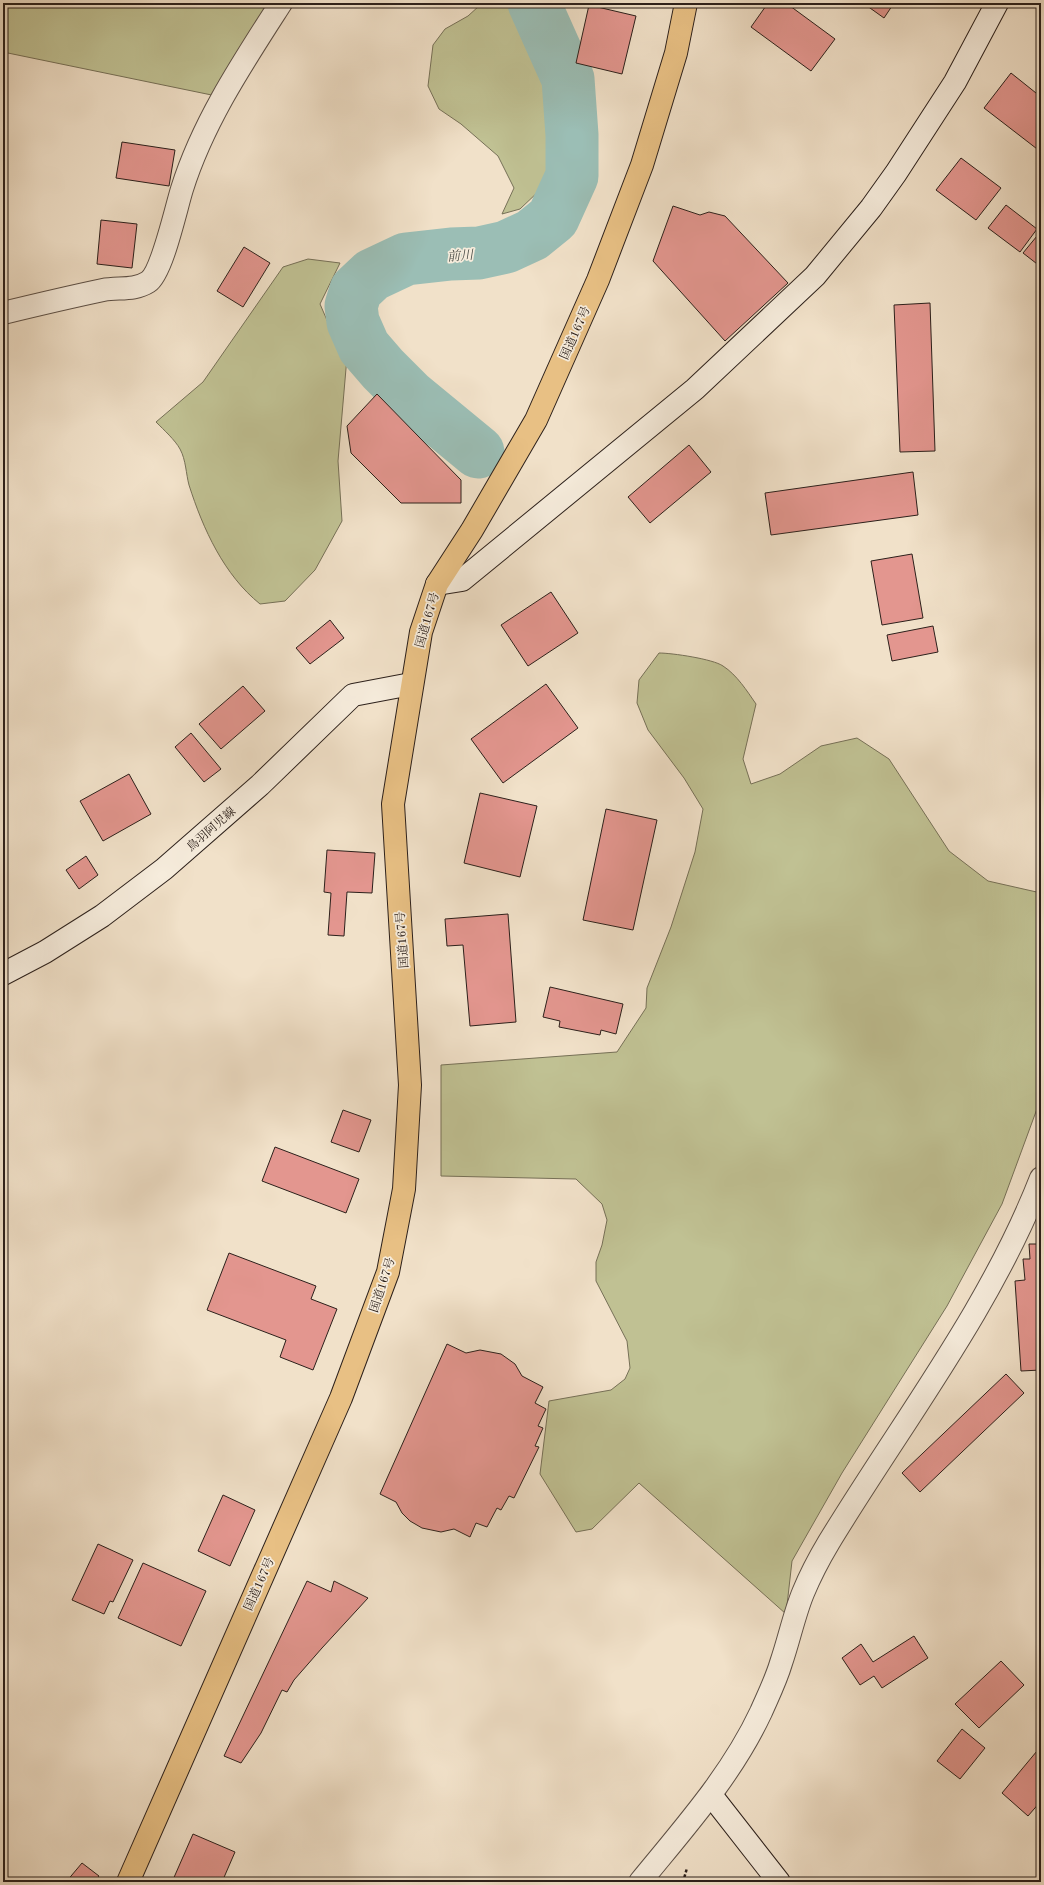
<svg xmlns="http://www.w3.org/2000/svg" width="1044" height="1885" viewBox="0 0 1044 1885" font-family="'Old Standard TT','Noto Serif JP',serif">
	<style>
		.green { fill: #c0c193; stroke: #767057 }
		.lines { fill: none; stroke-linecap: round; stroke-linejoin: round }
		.river { stroke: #9bbeb5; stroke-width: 53 }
		.building { fill: #e3968f; stroke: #2c201b }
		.street-casing { stroke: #5d5046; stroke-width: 24 }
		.secondary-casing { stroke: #2c201b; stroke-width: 24 }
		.highway-casing { stroke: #2c201b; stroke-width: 24 }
		.path { stroke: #2c201b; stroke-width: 2.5; stroke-dasharray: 3 2; stroke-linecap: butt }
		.street { stroke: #f6ecdc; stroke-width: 22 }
		.secondary { stroke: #f6ecdc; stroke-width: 22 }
		.highway { stroke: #e8c084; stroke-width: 22 }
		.labels { text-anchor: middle; stroke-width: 3.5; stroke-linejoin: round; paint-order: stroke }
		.street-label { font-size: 12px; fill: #2c201b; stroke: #f6ecdc }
		.water-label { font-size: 13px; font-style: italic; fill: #4d4f49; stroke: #f6ecdc }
	</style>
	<rect width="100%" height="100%" fill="#f1e1c9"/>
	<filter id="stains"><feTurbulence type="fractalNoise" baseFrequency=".005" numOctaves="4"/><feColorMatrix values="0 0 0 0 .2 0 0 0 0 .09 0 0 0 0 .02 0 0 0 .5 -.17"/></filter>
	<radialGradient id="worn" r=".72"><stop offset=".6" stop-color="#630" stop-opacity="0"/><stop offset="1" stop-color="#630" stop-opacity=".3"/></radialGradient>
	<!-- green -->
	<path class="green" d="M 3,3 L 271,3 L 231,99 L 3,52 Z
		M 478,3 L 515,3 L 545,63 L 555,96 L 556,133 L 549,170 L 540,190 L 520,209 L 502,214 L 514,188 L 498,156 L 461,124 L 439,109 L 428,86 L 433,45 L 445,29 L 468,16 L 479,6 Z
		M 308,259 L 340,263 L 320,304 L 336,341 L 347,357 L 338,461 L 342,521 L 315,570 L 285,601 L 260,604 C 224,575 203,529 189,485 C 186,474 186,460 180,449 C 175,440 164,430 156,422 L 203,382 L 283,267 Z
		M 659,653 C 672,653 713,659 723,666 C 737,675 747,691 756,704 L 743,759 L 751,784 L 780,774 L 821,746 L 857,738 L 889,759 L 949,851 L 988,881 L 1041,893 L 1041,1098 L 1002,1204 L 947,1306 L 842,1473 L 792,1561 L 786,1614 L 639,1483 L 592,1529 L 576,1532 L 540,1474 L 549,1401 L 611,1390 L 625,1379 L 630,1368 L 627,1341 L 596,1281 L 596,1262 L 602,1245 L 607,1220 L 602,1204 L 576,1179 L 441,1176 L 441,1065 L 617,1052 L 646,1008 L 647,988 L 671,927 L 695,852 L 703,809 L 684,778 L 648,730 L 637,703 L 639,680 Z"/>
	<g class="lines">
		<!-- river -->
		<path class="river" d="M 478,452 L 410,396 L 383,369 L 364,347 L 353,322 L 351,306 L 356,290 L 372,275 L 406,259 L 451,254 L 479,253 L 506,247 L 532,235 L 553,218 L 572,176 L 572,135 L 568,79 L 534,3"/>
	</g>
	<!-- building -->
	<path class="building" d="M 768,3 L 786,3 L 835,39 L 811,71 L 751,27 Z
		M 863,3 L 894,3 L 884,18 Z
		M 589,5 L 636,16 L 622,74 L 576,63 Z
		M 1011,73 L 1041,97 L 1041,152 L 984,108 Z
		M 3,76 L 7,79 L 3,84 Z
		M 122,142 L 175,150 L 169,186 L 116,178 Z
		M 961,158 L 1001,188 L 976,220 L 936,190 Z
		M 1006,205 L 1037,229 L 1020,252 L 988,228 Z
		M 673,206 L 700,215 L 709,212 L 725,216 L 788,283 L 725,341 L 653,261 Z
		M 101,220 L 137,224 L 132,268 L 97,264 Z
		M 1037,236 L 1041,239 L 1041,267 L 1023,253 Z
		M 244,247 L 270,263 L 243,307 L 217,291 Z
		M 930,303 L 935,451 L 900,452 L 894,305 Z
		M 377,394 L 461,480 L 461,503 L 401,503 L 351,453 L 347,426 Z
		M 689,445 L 711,472 L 650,523 L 628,497 Z
		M 913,472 L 918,515 L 771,535 L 765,493 Z
		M 912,554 L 923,618 L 882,625 L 871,561 Z
		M 551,592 L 578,633 L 528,666 L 501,625 Z
		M 330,620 L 344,638 L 310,664 L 296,648 Z
		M 933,626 L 938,652 L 892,661 L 887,635 Z
		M 546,684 L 578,728 L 503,783 L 471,739 Z
		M 243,686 L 265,711 L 221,749 L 199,724 Z
		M 191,733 L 221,769 L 204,782 L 175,747 Z
		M 129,774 L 151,814 L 103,841 L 80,801 Z
		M 480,793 L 537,806 L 520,877 L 464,863 Z
		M 606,809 L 657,820 L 633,930 L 583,920 Z
		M 327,850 L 375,853 L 372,893 L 347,892 L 344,936 L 328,935 L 331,893 L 324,892 Z
		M 86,856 L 98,875 L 79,889 L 66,870 Z
		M 508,914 L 516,1022 L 470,1026 L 463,945 L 447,946 L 445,919 Z
		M 550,987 L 623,1004 L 616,1034 L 601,1030 L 600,1035 L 559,1027 L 560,1021 L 543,1017 Z
		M 343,1110 L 371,1120 L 359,1152 L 331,1142 Z
		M 275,1147 L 359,1179 L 346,1213 L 262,1181 Z
		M 1029,1244 L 1041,1244 L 1041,1370 L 1021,1371 L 1015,1281 L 1025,1280 L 1023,1259 L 1030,1259 Z
		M 229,1253 L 316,1286 L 311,1299 L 337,1309 L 313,1370 L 280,1357 L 286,1340 L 207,1310 Z
		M 447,1344 L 466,1353 L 480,1350 L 501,1354 L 515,1364 L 522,1376 L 543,1387 L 535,1403 L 546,1409 L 538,1426 L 543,1428 L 535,1446 L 539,1447 L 514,1498 L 509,1496 L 501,1510 L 497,1508 L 487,1527 L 476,1523 L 470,1537 L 454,1529 L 441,1532 L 422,1528 L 410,1521 L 402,1513 L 396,1502 L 380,1494 Z
		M 1006,1374 L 1024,1393 L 920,1492 L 902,1473 Z
		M 1041,1475 L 1041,1484 L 1036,1480 Z
		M 223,1495 L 255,1510 L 230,1566 L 198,1551 Z
		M 98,1544 L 133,1560 L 113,1602 L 110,1601 L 104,1614 L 72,1600 Z
		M 143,1563 L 206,1591 L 181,1646 L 118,1618 Z
		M 307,1581 L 331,1592 L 334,1581 L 368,1598 L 322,1648 L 294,1680 L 287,1692 L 282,1690 L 261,1733 L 241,1763 L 224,1756 Z
		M 914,1636 L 928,1658 L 882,1688 L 874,1676 L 860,1685 L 842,1658 L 861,1644 L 873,1662 Z
		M 1001,1661 L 1024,1685 L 979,1728 L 955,1704 Z
		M 962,1729 L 985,1748 L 960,1779 L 937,1761 Z
		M 1037,1751 L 1041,1754 L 1041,1801 L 1028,1816 L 1002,1793 Z
		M 193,1834 L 235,1852 L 222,1882 L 172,1882 Z
		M 82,1863 L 99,1876 L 94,1882 L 66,1882 Z"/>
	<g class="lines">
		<!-- street casing -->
		<g class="street-casing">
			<path id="street" d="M 3,313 C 36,305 70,297 103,290 C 118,287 134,291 148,282 C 162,273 176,208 182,189 C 203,122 243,62 281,3
				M 640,1882 C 684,1828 731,1776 761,1712 C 768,1696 776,1680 781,1663 C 789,1640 794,1615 803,1593 C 810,1576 820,1557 829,1542 C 902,1422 990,1309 1041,1178"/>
		</g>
		<!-- secondary casing -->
		<g class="secondary-casing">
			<path id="secondary" d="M 437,584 L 462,580 L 695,389 L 815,276 L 871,208 L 896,173 L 955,82 L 997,3
				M 3,974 L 45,952 L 102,916 L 164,869 L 260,785 L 353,695 L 411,684
				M 711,1795 L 779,1882"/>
		</g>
		<!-- highway casing -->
		<g class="highway-casing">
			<path id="highway" d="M 128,1882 L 341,1398 L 388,1272 L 404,1189 L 410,1085 L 393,804 L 421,632 L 437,584 L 472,530 L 536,420 L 598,280 L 642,165 L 676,53 L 686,3"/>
		</g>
		<!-- path -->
		<path class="path" d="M 683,1882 L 687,1868"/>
		<!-- street -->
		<use href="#street" class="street"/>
		<!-- secondary -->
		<use href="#secondary" class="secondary"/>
		<!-- highway -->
		<use href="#highway" class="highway"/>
	</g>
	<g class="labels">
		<!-- street labels -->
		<g class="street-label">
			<text transform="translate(575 333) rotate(-66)" y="4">国道167号</text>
			<text transform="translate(427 620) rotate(-74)" y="4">国道167号</text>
			<text transform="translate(211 829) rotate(-41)" y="4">鳥羽阿児線</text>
			<text transform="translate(402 940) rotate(-94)" y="4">国道167号</text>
			<text transform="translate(382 1285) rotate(-72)" y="4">国道167号</text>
			<text transform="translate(259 1584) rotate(-66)" y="4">国道167号</text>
		</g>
		<!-- water labels -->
		<g class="water-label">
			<text transform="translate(460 255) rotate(-5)" y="5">前川</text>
		</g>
	</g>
	<!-- margin -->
	<rect width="1044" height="1885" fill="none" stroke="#f1e1c9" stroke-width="16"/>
	<rect x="4" y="4" width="1036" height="1877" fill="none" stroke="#2c201b" stroke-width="2"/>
	<rect x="8" y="8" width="1028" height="1869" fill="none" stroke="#2c201b"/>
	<rect width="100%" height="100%" filter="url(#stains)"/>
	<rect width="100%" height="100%" fill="url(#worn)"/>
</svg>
